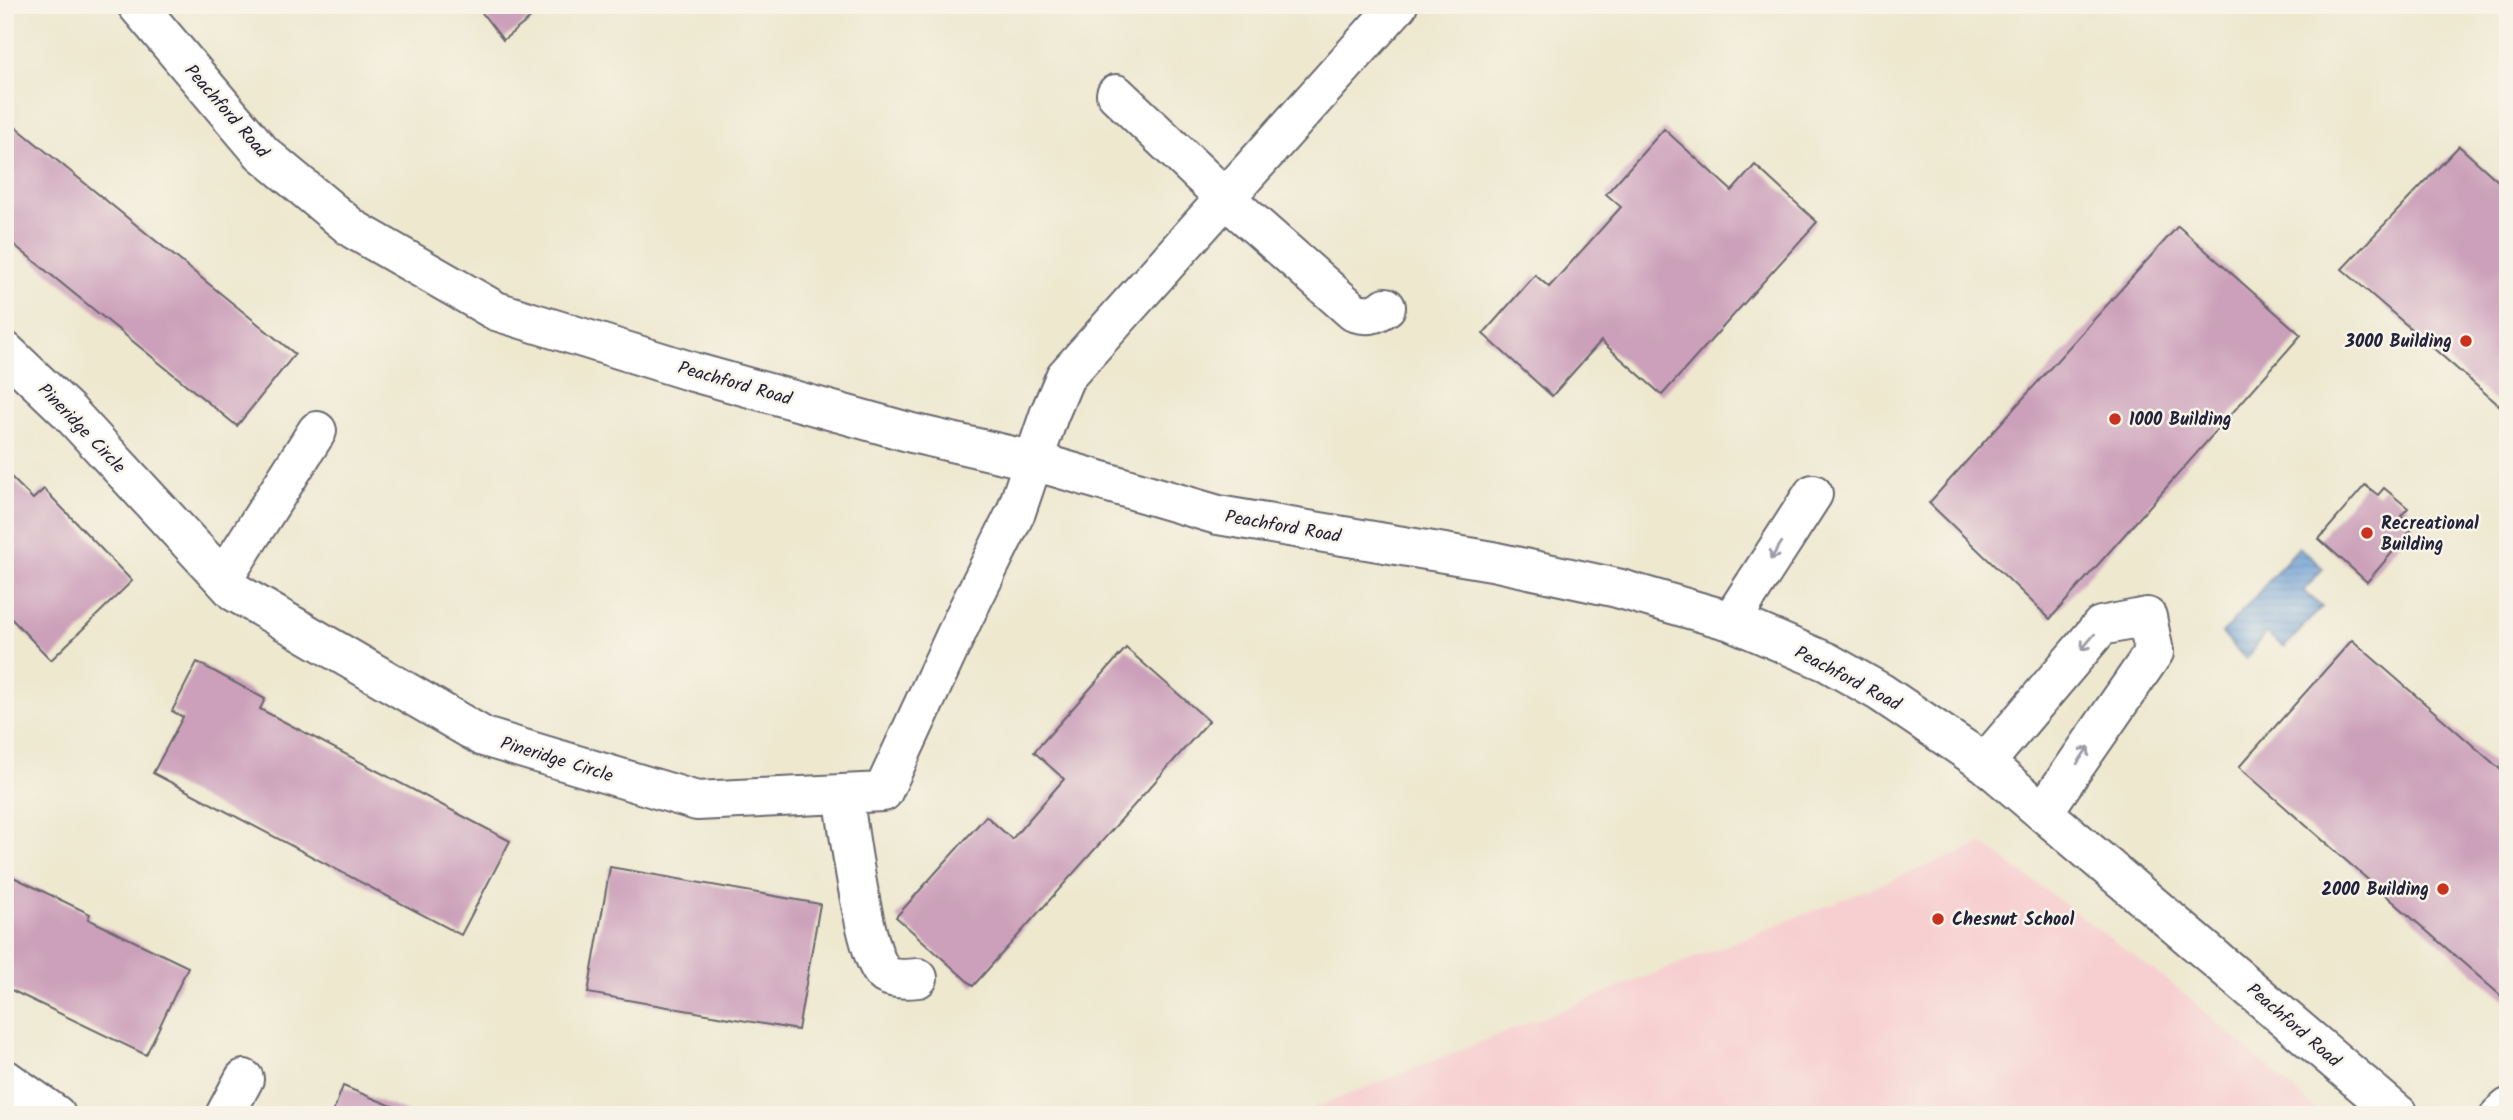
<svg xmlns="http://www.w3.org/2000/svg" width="2513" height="1120" viewBox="0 0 2513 1120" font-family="Kalam,sans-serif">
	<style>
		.built { fill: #f7cfd0 }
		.water { fill: url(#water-rules); stroke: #466088; stroke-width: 2 }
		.building { fill: #cca0ba }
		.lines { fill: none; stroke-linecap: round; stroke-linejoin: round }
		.minor-casing { stroke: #69676f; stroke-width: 42 }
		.minor { stroke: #fff; stroke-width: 38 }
		.oneway { stroke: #9c9ca7 }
		.poi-dot { fill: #c8321e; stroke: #f7f3e8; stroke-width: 2.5 }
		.labels { text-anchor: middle; stroke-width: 5; stroke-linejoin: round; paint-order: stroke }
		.street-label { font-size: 18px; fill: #22223b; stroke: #f7f3e8 }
		.poi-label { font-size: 18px; font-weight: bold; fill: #22223b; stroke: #f7f3e8; text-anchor: start }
	</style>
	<defs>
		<pattern id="water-rules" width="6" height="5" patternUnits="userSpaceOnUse" patternTransform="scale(1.75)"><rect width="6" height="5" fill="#699dd4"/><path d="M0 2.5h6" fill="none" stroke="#5680ad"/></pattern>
	</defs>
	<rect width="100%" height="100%" fill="#f7f3e8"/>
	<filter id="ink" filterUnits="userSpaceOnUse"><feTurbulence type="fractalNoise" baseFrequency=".0143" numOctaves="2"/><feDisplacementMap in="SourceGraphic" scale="14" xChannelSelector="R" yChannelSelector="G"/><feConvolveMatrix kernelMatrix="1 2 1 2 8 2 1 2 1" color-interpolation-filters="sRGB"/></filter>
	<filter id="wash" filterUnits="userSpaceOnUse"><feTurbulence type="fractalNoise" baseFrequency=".00686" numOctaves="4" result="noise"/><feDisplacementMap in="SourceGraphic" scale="28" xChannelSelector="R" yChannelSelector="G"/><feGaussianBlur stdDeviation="1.57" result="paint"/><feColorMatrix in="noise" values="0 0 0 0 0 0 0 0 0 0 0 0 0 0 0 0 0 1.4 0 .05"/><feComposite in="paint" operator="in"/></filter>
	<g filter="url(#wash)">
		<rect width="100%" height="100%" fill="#eee8cf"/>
		<!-- built -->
		<path class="built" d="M 1983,844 L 2185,994 L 2322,1115 L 1296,1115 Z"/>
		<!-- water -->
		<path class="water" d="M 2299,547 L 2323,568 L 2304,591 L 2322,607 L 2285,647 L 2265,633 L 2246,659 L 2222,634 Z"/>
		<g id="blocks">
			<!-- building -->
			<path class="building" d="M 476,5 L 547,5 L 503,40 Z
				M 17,128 L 295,354 L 237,426 L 7,239 L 5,241 L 5,143 Z
				M 1664,129 L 1732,191 L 1755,165 L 1817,222 L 1662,395 L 1601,341 L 1552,396 L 1483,334 L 1535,275 L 1549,287 L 1621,207 L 1606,194 Z
				M 2459,146 L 2508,190 L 2508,413 L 2342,269 Z
				M 2178,226 L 2301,335 L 2050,619 L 1929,503 Z
				M 5,471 L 33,499 L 44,489 L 132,581 L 51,660 L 5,612 Z
				M 2365,485 L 2378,495 L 2384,488 L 2408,508 L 2401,516 L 2414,527 L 2367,582 L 2319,539 Z
				M 2352,640 L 2508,776 L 2508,1002 L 2239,767 Z
				M 1126,648 L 1209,721 L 973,986 L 896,917 L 986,816 L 1012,839 L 1064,779 L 1034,752 Z
				M 197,662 L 265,699 L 260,709 L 510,841 L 461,935 L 153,773 L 183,717 L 172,711 Z
				M 610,867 L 820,904 L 798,1030 L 588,993 Z
				M 5,873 L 90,914 L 88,919 L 188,967 L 146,1055 L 5,987 Z
				M 343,1086 L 414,1115 L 332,1115 Z"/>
		</g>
	</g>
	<g filter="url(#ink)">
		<use href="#blocks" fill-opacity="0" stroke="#69676f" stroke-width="2"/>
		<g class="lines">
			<!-- minor casing -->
			<g class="minor-casing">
				<path id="minor" d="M 137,5 L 262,153 L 353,229 L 496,311 L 693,372 L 912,433 L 1034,461 L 1218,515 L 1492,561 L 1617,588 L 1731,621 L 1827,662 L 1880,692 L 1985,763 L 2399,1115
					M 1116,94 L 1224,197 L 1354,312 C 1368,316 1374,315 1386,307
					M 5,351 L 68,411 L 235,592 L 484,737 L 697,801 L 883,792 L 963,619 L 1016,512 L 1049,415 L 1065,377 L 1398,5
					M 223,579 L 317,431
					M 1731,621 L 1813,494
					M 1985,763 L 2101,626 L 2147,617 L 2154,652 L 2044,811
					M 843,794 C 848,824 865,964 886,975 C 895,980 909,979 918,978
					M 5,1079 L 56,1115
					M 225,1115 L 244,1079
					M 2500,1115 L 2508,1108"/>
			</g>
			<!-- minor -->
			<use href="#minor" class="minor"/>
		</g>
		<!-- one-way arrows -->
		<defs><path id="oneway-shaft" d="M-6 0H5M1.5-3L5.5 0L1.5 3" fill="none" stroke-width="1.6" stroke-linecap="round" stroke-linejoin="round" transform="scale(1.75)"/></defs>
		<g class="oneway">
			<use href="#oneway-shaft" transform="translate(1776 551) rotate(123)"/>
			<use href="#oneway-shaft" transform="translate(2088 642) rotate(130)"/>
			<use href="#oneway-shaft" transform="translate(2083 755) rotate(-56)"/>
		</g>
	</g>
	<!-- markers -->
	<g class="poi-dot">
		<circle cx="2466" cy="341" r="7"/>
		<circle cx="2115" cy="419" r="7"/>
		<circle cx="2367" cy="533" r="7"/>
		<circle cx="2443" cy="889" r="7"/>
		<circle cx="1938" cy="919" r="7"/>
	</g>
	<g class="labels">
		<!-- street labels -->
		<g class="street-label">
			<text transform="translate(227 111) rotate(49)" y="6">Peachford Road</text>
			<text transform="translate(735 383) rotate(16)" y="6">Peachford Road</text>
			<text transform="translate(82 428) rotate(46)" y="6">Pineridge Circle</text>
			<text transform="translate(1283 526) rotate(10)" y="6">Peachford Road</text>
			<text transform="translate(1848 678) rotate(28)" y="6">Peachford Road</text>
			<text transform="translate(557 759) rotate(17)" y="6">Pineridge Circle</text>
			<text transform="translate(2294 1025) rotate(41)" y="6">Peachford Road</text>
		</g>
		<!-- poi labels -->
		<g class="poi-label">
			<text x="2452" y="347" text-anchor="end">3000 Building</text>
			<text x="2129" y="425">1000 Building</text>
			<text x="2381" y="529">Recreational<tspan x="2381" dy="21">Building</tspan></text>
			<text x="2429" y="895" text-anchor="end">2000 Building</text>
			<text x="1952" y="925">Chesnut School</text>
		</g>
	</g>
	<!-- margin -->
	<rect width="2513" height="1120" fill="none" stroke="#f7f3e8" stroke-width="28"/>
</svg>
